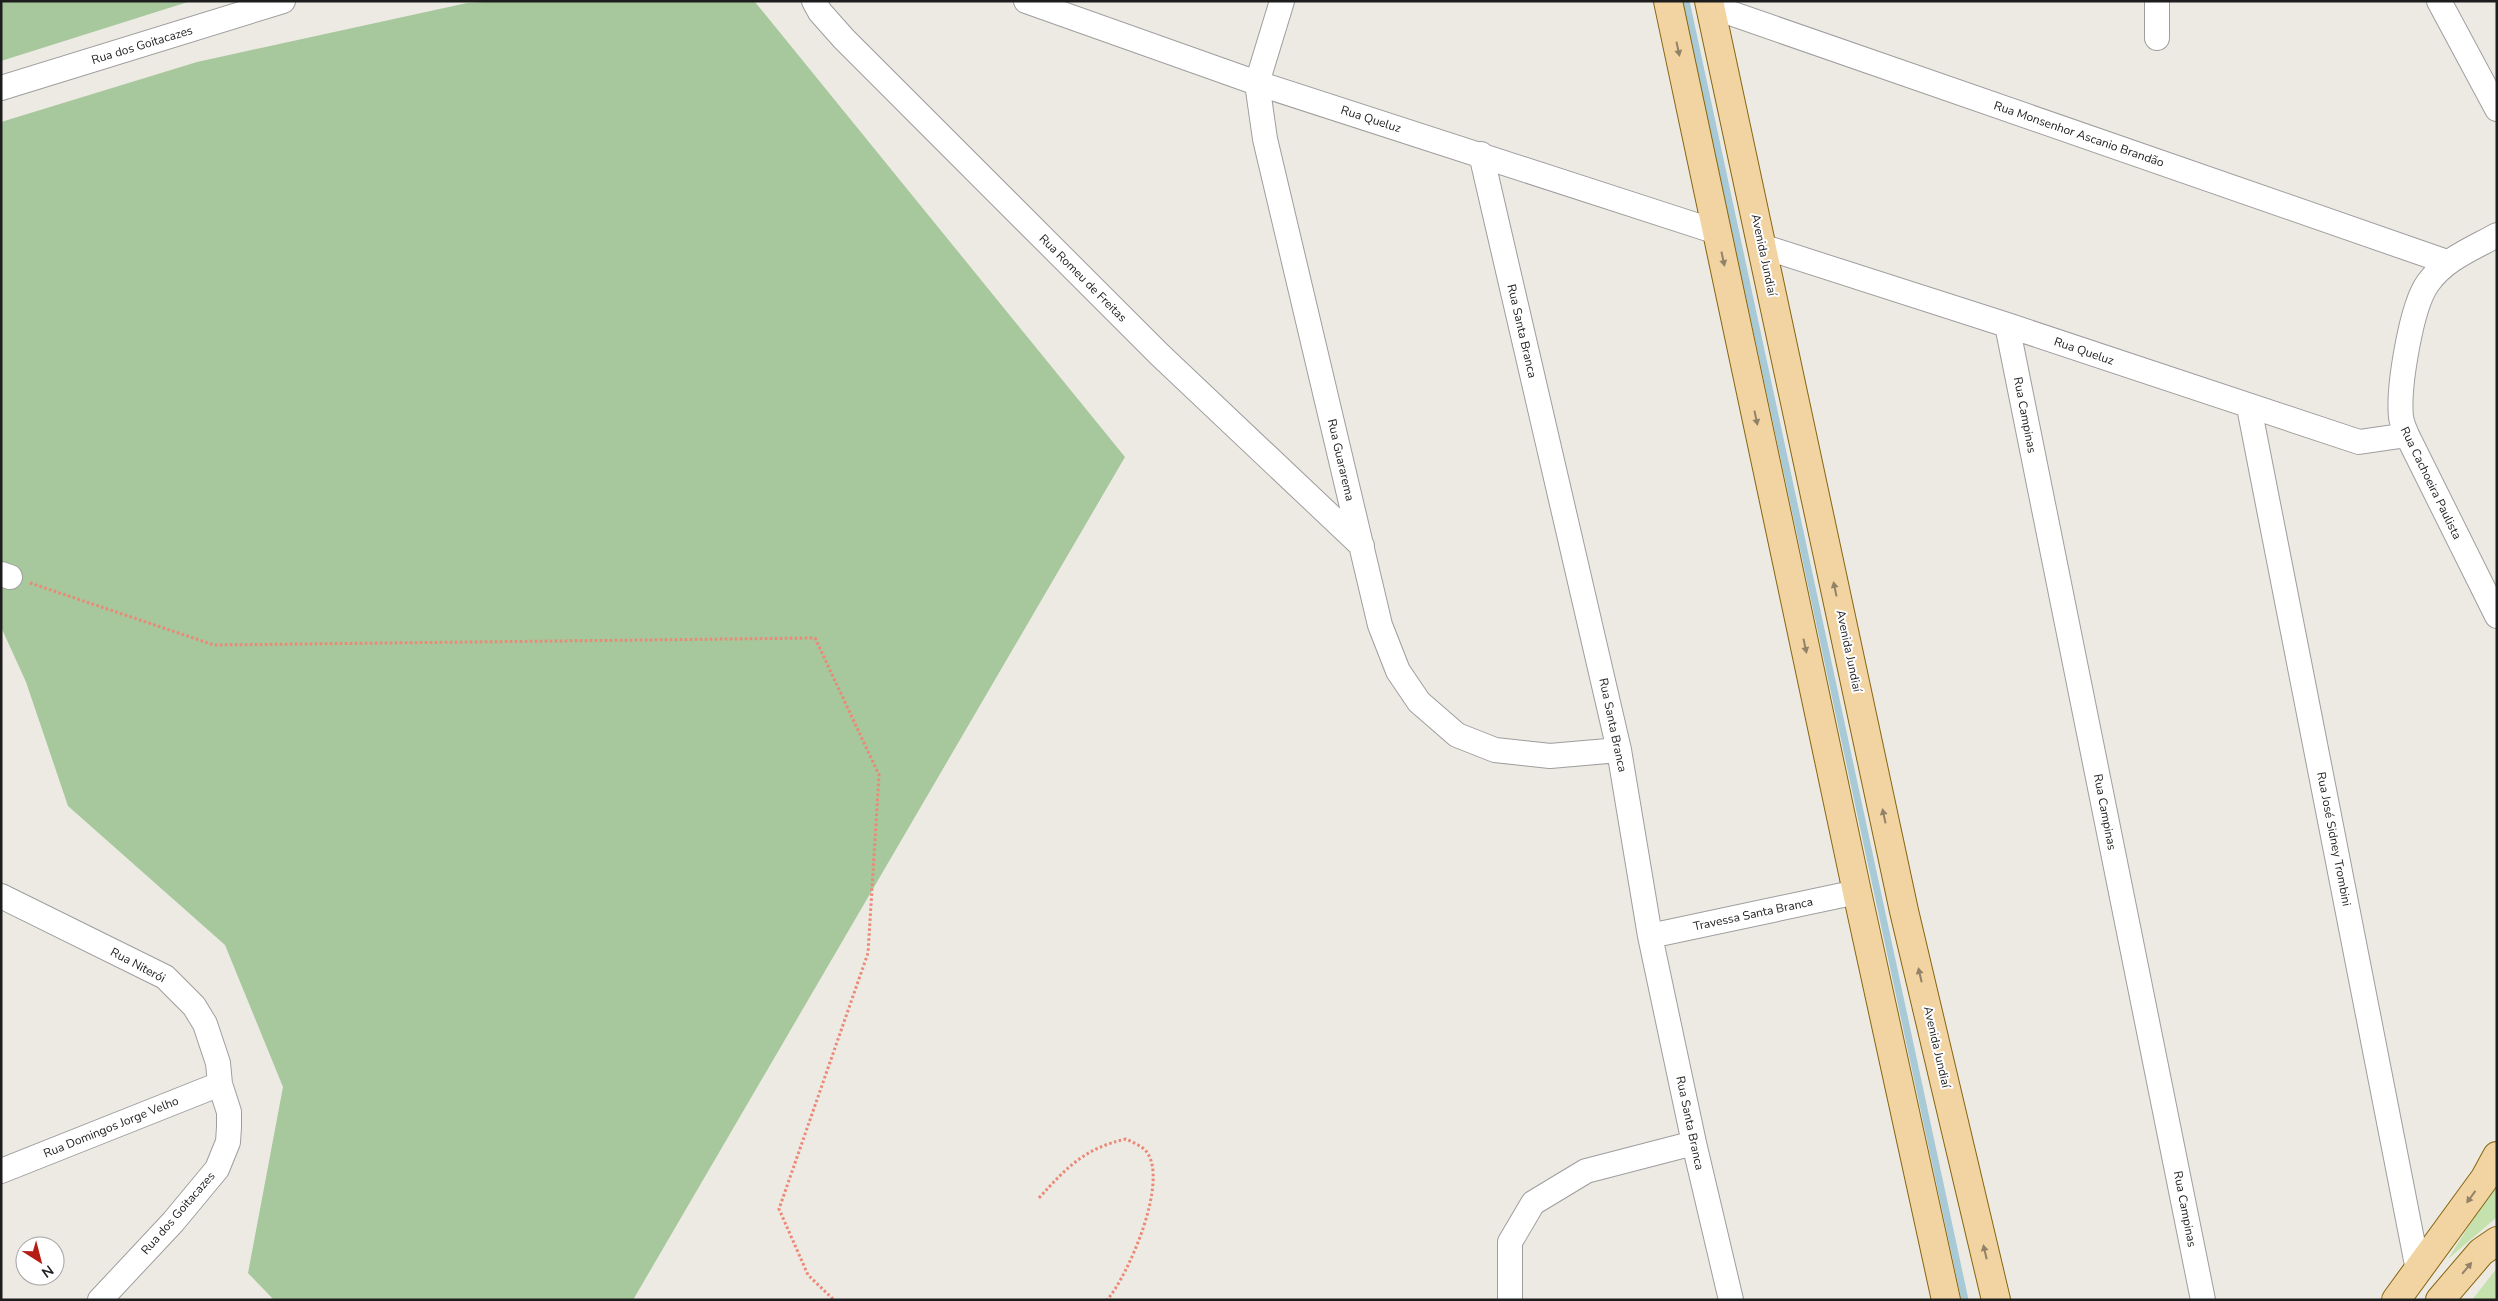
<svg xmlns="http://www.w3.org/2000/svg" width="2498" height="1301" viewBox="0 0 2498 1301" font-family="'Nunito Sans',sans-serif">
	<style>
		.grass { fill: #c5e2ae }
		.forest { fill: #a7c89c }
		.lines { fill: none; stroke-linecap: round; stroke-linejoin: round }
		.stream { stroke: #a8c9d6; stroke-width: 7 }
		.minor-casing { stroke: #9e9e9e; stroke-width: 26 }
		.major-casing { stroke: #86650f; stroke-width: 30 }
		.path { stroke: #eb8876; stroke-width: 3; stroke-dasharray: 2.5 2.5; stroke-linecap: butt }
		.minor { stroke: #fff; stroke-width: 24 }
		.major { stroke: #f2d4a3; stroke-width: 28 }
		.oneway { fill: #928267 }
		.labels { text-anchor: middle; stroke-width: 4; stroke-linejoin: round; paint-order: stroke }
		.street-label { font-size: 12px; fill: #1d1d1d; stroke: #fff }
	</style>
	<rect width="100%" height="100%" fill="#edeae3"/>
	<!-- grass -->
	<path class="grass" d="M 2497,1181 L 2497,1217 L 2448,1259 Z
		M 2497,1268 L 2497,1300 L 2472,1300 Z"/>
	<!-- forest -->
	<path class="forest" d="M 1,1 L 191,1 L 1,61 Z
		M 502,1 L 755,2 L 1125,457 L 633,1300 L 274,1300 L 248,1273 L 283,1087 L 225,945 L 68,806 L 26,682 L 1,627 L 1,122 L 197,62 L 467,3 Z"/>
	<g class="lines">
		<!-- stream -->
		<path class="stream" d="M 1686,1 L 1965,1300"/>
		<!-- minor casing -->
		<g class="minor-casing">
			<path id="minor" d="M 814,1 L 820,12 L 844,39 L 1160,355 L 1362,546
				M 1026,1 L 1257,83 L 1717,232
				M 1282,1 L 1257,83 L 1265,139 L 1380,625 L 1398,671 L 1419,702 L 1457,735 L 1495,750 L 1550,756 L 1619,750
				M 2157,1 L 2157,38
				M 2439,1 L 2497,109
				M 1710,6 L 2447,262
				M 1,88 L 283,1
				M 1481,154 L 1619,750 L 1650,936 L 1694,1143 L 1731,1300
				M 2497,235 C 2472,249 2445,259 2428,283 C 2411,306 2398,388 2401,417 C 2402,424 2405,430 2407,435 L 2497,616
				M 1761,246 L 2007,325 L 2359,442 L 2407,435
				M 2007,325 L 2203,1300
				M 2249,407 L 2418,1270
				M 1,574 L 10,577
				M 1,896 L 165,977 L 194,1006 L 205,1024 L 218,1063 L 220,1084 L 229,1112 L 229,1127 L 228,1142 L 217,1169 L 173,1222 L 100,1300
				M 1650,936 L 1857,892
				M 1,1171 L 220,1084
				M 1510,1300 L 1510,1242 L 1533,1203 L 1586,1171 L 1694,1143"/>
		</g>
		<!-- major casing -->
		<g class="major-casing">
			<path id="major" d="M 1668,1 L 1857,892 L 1946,1300
				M 1709,1 L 1904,911 L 1996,1300
				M 2396,1300 L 2485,1178 L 2497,1156
				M 2440,1300 L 2481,1252 L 2497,1241"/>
		</g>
		<!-- path -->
		<path class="path" d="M 30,583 L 214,645 L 815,638 L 879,775 L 868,953 L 779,1209 L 808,1275 L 834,1300
			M 1039,1198 C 1067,1167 1085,1148 1126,1139 C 1132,1142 1142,1146 1146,1151 C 1170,1180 1128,1276 1107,1300"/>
		<!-- minor -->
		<use href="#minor" class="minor"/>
		<!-- major -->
		<use href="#major" class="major"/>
	</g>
	<!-- one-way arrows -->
	<defs><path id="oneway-solid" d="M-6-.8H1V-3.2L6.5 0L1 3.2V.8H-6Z" transform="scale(1.25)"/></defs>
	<g class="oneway">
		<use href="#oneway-solid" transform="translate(1678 49) rotate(78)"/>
		<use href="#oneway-solid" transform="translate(1723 259) rotate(78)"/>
		<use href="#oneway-solid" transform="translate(1756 418) rotate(78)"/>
		<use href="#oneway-solid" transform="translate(1835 589) rotate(-102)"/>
		<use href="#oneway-solid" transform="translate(1805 646) rotate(78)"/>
		<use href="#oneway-solid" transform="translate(1884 816) rotate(-102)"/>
		<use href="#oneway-solid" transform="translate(1920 975) rotate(-103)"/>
		<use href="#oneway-solid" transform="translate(2471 1197) rotate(126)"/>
		<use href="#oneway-solid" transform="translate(1985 1252) rotate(-103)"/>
		<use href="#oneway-solid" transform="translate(2467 1268) rotate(-50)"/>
	</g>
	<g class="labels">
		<!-- street labels -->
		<g class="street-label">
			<text transform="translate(142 45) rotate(-17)" y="4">Rua dos Goitacazes</text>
			<text transform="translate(1371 119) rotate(18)" y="4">Rua Queluz</text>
			<text transform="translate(2079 134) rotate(19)" y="4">Rua Monsenhor Ascanio Brandão</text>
			<text transform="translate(1764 255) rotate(78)" y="4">Avenida Jundiaí</text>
			<text transform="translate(1083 278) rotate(45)" y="4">Rua Romeu de Freitas</text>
			<text transform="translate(1522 331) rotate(77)" y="4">Rua Santa Branca</text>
			<text transform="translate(2084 351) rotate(19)" y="4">Rua Queluz</text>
			<text transform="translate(2025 415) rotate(79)" y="4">Rua Campinas</text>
			<text transform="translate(1341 460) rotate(77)" y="4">Rua Guararema</text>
			<text transform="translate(2431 483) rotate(64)" y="4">Rua Cachoeira Paulista</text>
			<text transform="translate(1849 651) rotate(78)" y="4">Avenida Jundiaí</text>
			<text transform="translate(1613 725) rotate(78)" y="4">Rua Santa Branca</text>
			<text transform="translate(2105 812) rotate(79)" y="4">Rua Campinas</text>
			<text transform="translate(2334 839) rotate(79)" y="4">Rua José Sidney Trombini</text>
			<text transform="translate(1753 914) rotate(-12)" y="4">Travessa Santa Branca</text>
			<text transform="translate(138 965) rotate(28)" y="4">Rua Niterói</text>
			<text transform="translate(1937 1047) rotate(77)" y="4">Avenida Jundiaí</text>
			<text transform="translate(1690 1123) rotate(78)" y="4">Rua Santa Branca</text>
			<text transform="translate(111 1127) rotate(-22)" y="4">Rua Domingos Jorge Velho</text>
			<text transform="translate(2185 1209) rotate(79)" y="4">Rua Campinas</text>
			<text transform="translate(178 1213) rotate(-49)" y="4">Rua dos Goitacazes</text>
		</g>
	</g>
	<!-- border -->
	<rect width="2498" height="1301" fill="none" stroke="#1d1d1d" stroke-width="5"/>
	<!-- north arrow -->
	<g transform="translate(40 1261) rotate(144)"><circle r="24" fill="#ffffff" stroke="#a5a5a5"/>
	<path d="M0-4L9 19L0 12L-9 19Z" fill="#b51d14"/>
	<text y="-8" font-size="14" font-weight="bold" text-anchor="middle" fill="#1d1d1d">N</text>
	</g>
</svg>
